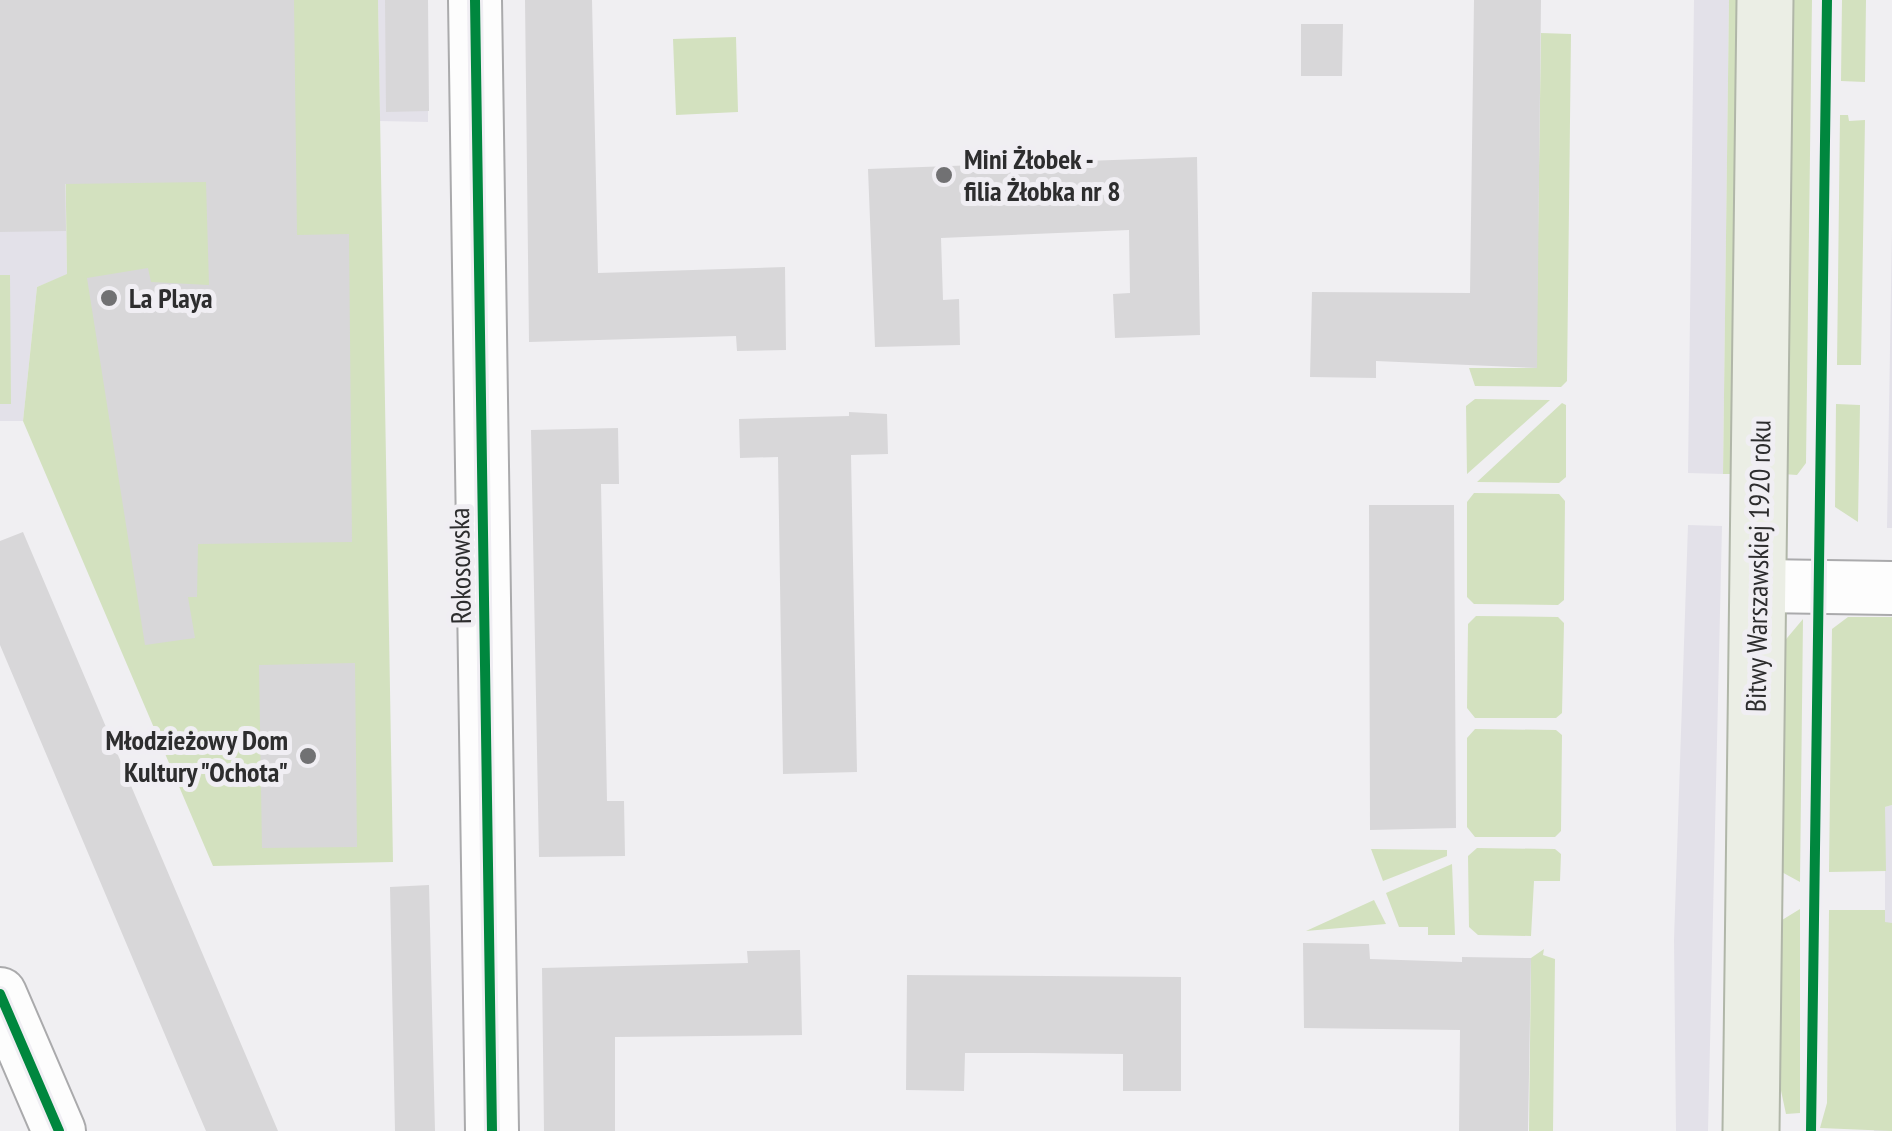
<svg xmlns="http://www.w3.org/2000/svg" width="1892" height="1131" viewBox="0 0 1892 1131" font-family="'PT Sans Narrow',sans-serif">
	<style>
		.built { fill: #e3e1e9 }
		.green { fill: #d3e1bf }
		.building { fill: #d8d7d9 }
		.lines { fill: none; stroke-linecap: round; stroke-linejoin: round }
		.minor-casing { stroke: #aaaaac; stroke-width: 56 }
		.major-casing { stroke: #b0b6a8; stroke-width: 59 }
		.minor { stroke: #fdfdfd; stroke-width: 52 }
		.major { stroke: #ebeee5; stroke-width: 55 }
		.cycleway-casing { stroke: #f0eef3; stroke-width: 16 }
		.cycleway { stroke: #00873e; stroke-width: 10 }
		.poi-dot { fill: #717173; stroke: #f0eef3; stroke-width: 4 }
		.labels { text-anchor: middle; stroke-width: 10; stroke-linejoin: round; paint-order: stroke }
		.poi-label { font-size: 28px; font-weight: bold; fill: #2d2d2e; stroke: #f0eef3; text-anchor: start }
		.street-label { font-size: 28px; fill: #2d2d2e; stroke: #f0eef3 }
	</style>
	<rect width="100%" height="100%" fill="#f0eff2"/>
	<!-- built -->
	<path class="built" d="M 0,0 L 63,0 L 67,275 L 37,287 L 23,421 L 0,421 Z
		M 378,0 L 428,0 L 428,122 L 380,121 Z
		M 1694,0 L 1729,0 L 1723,474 L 1688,473 Z
		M 1892,229 L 1892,528 L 1887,528 Z
		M 1688,525 L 1722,526 L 1708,1131 L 1676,1131 L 1674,940 Z
		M 1892,805 L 1892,1131 L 1874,1131 L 1885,922 L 1885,807 Z"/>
	<!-- green -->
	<path class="green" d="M 63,0 L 378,0 L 393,862 L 213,866 L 23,421 L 37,287 L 67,274 Z
		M 1729,0 L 1743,0 L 1738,474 L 1723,474 Z
		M 1788,0 L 1812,0 L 1806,463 L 1797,475 L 1783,474 Z
		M 1842,0 L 1866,0 L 1865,82 L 1841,81 Z
		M 1541,33 L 1571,34 L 1567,381 L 1561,387 L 1475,386 L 1469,368 L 1536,368 Z
		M 736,37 L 738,112 L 676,115 L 673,39 Z
		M 1840,115 L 1848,115 L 1849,121 L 1865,120 L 1861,365 L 1837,365 Z
		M 0,275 L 10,275 L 11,404 L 0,404 Z
		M 1475,399 L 1550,400 L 1467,474 L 1466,406 Z
		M 1562,403 L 1566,405 L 1566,477 L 1559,483 L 1477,482 Z
		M 1836,404 L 1860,405 L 1858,522 L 1835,507 Z
		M 1474,493 L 1559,494 L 1565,501 L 1564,600 L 1558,605 L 1474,604 L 1467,597 L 1467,502 Z
		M 1476,616 L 1558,617 L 1564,623 L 1562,713 L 1556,718 L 1475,718 L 1467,708 L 1468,624 Z
		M 1848,617 L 1892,617 L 1892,805 L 1885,807 L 1886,871 L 1829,872 L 1832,629 Z
		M 1803,619 L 1800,882 L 1778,870 L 1782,644 Z
		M 1475,729 L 1556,730 L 1562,735 L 1561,831 L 1555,837 L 1475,837 L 1467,827 L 1467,738 Z
		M 1477,848 L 1555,849 L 1561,854 L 1560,881 L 1534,881 L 1531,936 L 1478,935 L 1469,927 L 1468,856 Z
		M 1371,849 L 1447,850 L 1447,856 L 1383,881 Z
		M 1452,864 L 1455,935 L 1428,935 L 1428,927 L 1399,927 L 1386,893 Z
		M 1374,900 L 1386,924 L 1306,931 Z
		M 1800,909 L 1800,1113 L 1786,1114 L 1777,1072 L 1777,923 Z
		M 1829,910 L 1885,910 L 1885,922 L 1892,923 L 1892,1131 L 1820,1128 L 1827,1103 Z
		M 1544,949 L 1543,955 L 1555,959 L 1553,1131 L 1529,1131 L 1531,958 Z"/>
	<!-- building -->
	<path class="building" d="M 0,0 L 294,0 L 297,235 L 349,234 L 352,542 L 198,544 L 197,597 L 188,597 L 195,638 L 145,645 L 87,278 L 148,268 L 151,282 L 209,285 L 206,182 L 65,184 L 66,231 L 0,232 Z
		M 385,0 L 428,0 L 429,111 L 386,112 Z
		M 525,0 L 592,0 L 598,273 L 785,267 L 786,350 L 737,351 L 736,336 L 529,342 Z
		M 1474,0 L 1541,0 L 1537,368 L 1376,361 L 1376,378 L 1310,377 L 1312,292 L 1470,293 Z
		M 1301,24 L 1343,24 L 1342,76 L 1301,76 Z
		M 1197,157 L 1200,335 L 1115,338 L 1113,294 L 1130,293 L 1129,230 L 941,238 L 943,300 L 959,299 L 960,345 L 875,347 L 868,169 Z
		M 849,412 L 887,414 L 888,454 L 851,455 L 857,772 L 783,774 L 778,457 L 740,458 L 739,419 L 849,416 Z
		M 618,428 L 619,484 L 601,484 L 607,801 L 624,801 L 625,856 L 539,857 L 531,430 Z
		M 1369,505 L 1454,505 L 1456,828 L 1370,830 Z
		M 23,532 L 278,1131 L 206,1131 L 179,1068 L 0,645 L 0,541 Z
		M 355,663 L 357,847 L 262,848 L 259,665 Z
		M 429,885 L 435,1131 L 395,1131 L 390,887 Z
		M 1303,943 L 1369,944 L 1370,959 L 1462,962 L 1462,957 L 1531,958 L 1528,1131 L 1459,1131 L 1460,1030 L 1304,1028 Z
		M 800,950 L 802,1035 L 615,1037 L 615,1131 L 544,1131 L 542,968 L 748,963 L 747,951 Z
		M 907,975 L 1181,977 L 1181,1091 L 1123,1091 L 1123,1054 L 1032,1053 L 965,1053 L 964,1091 L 906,1090 Z"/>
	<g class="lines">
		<!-- minor casing -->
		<g class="minor-casing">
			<path id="minor" d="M 475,0 L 492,1131
				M 1757,586 L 1892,588
				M 0,994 L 59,1131"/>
		</g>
		<!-- major casing -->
		<g class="major-casing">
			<path id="major" d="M 1751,1131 L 1765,0"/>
		</g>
		<!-- minor -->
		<use href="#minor" class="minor"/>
		<!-- major -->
		<use href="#major" class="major"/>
		<!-- cycleway casing -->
		<g class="cycleway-casing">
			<path id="cycleway" d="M 475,0 L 492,1131
				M 0,994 L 59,1131
				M 1811,1131 L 1827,0"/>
		</g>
		<!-- cycleway -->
		<use href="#cycleway" class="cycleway"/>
	</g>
	<!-- markers -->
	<g class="poi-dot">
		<circle cx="944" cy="175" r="10"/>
		<circle cx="109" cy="298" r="10"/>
		<circle cx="308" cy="756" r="10"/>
	</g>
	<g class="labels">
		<!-- poi labels -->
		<g class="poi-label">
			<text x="964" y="169">Mini Żłobek -<tspan x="964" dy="32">filia Żłobka nr 8</tspan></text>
			<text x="129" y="308">La Playa</text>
			<text x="288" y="750" text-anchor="end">Młodzieżowy Dom<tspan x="288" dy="32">Kultury "Ochota"</tspan></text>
		</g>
		<!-- street labels -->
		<g class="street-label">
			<text transform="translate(460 566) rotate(-91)" y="10">Rokosowska</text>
			<text transform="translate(1758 566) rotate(-89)" y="10">Bitwy Warszawskiej 1920 roku</text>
		</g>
	</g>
</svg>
